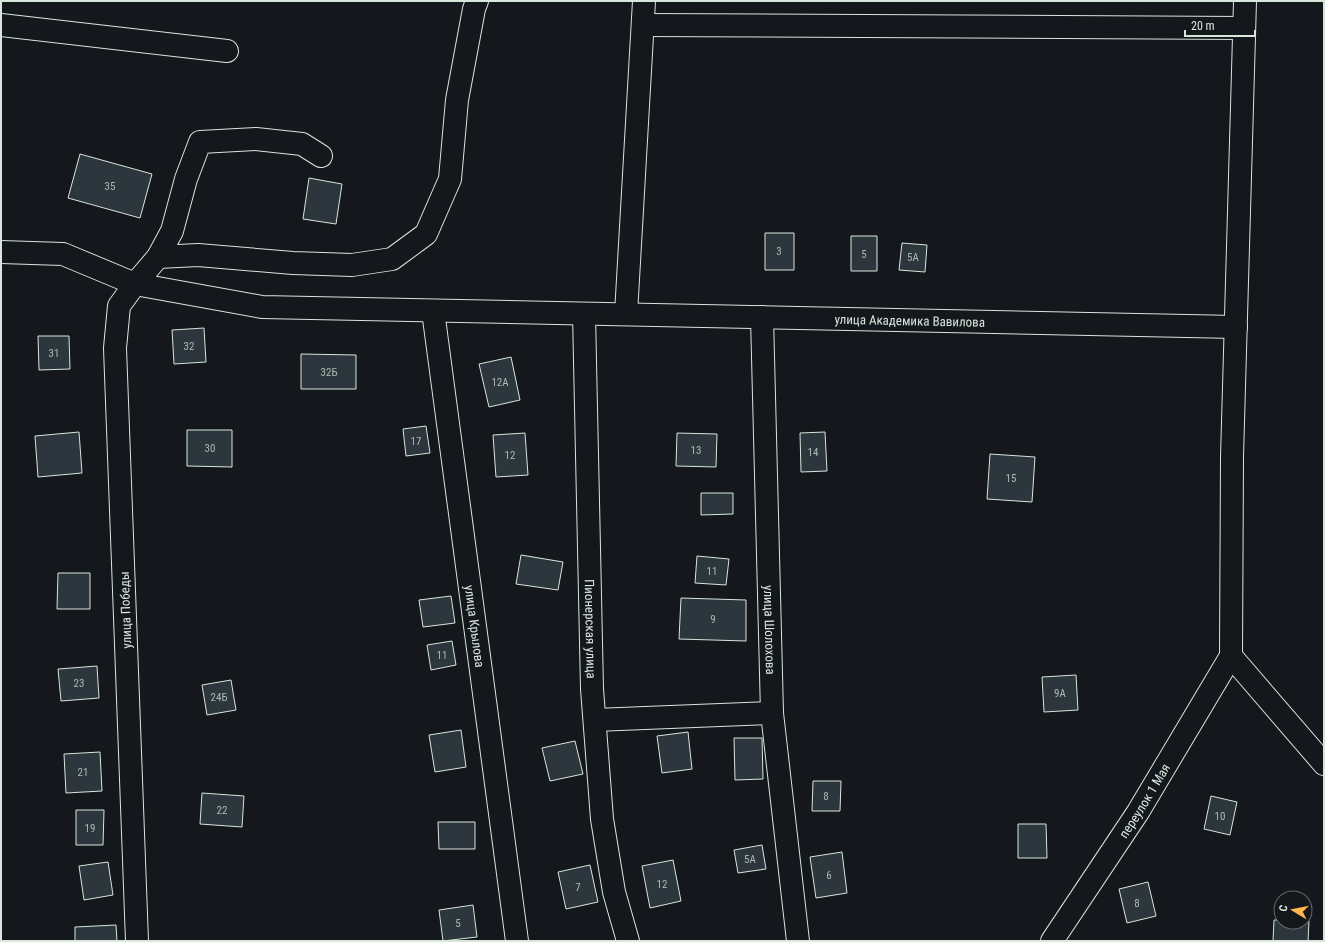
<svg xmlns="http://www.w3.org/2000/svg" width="1325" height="942" viewBox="0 0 1325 942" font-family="'Roboto Condensed',sans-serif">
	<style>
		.building { fill: #2c363c; stroke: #d8e6dc }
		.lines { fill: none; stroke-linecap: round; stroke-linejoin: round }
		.minor-casing { stroke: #d8e6dc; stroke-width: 24 }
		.minor { stroke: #14181c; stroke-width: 22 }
		.labels { text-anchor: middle; stroke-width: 3; stroke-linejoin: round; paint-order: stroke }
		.number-label { font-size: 11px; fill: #adbab4 }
		.street-label { font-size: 13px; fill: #d8e6dc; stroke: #14181c }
	</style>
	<rect width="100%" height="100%" fill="#14181c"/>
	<!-- building -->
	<path class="building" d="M 80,154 L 152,174 L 140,218 L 68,198 Z
		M 309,178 L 342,184 L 336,224 L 303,219 Z
		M 765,233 L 794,233 L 794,270 L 765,270 Z
		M 851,236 L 877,236 L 877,271 L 851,271 Z
		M 902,243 L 927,245 L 925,272 L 899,270 Z
		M 204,328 L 206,362 L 174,364 L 172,330 Z
		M 38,336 L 69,336 L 70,369 L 39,370 Z
		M 301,354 L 356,355 L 356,389 L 301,389 Z
		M 511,357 L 520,400 L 489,407 L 479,364 Z
		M 426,426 L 430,453 L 406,456 L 403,429 Z
		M 187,430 L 232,430 L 232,467 L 187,466 Z
		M 79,432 L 82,473 L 38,477 L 35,436 Z
		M 825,432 L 827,471 L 801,472 L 800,433 Z
		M 525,433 L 528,475 L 496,477 L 493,435 Z
		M 677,433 L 717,434 L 716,467 L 676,466 Z
		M 990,454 L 1035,457 L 1032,502 L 987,499 Z
		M 701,493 L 733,493 L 733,514 L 701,515 Z
		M 521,555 L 563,562 L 558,590 L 516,584 Z
		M 697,556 L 729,559 L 726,585 L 695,583 Z
		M 58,573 L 90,573 L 90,609 L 57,609 Z
		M 451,596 L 455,623 L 423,627 L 419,600 Z
		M 681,598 L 746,600 L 746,641 L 679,639 Z
		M 452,641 L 456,665 L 431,670 L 427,645 Z
		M 97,666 L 99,698 L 61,701 L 58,669 Z
		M 1076,675 L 1078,710 L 1044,712 L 1042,677 Z
		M 231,680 L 236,710 L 207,715 L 202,685 Z
		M 461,730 L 466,767 L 435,772 L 429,735 Z
		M 688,732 L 692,769 L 662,773 L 657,736 Z
		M 734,738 L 762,738 L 763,779 L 735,780 Z
		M 575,741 L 583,774 L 550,781 L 542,748 Z
		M 100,752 L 102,791 L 66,793 L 64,754 Z
		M 813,781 L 841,781 L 840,811 L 812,811 Z
		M 202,793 L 244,796 L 242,827 L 200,824 Z
		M 1211,796 L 1237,802 L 1230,835 L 1204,829 Z
		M 76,810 L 104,810 L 103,845 L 76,845 Z
		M 438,822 L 475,822 L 475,849 L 439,849 Z
		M 1018,824 L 1046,824 L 1047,858 L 1018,858 Z
		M 762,845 L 766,869 L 738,873 L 734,850 Z
		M 842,852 L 847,893 L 816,898 L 810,857 Z
		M 673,860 L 681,901 L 650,908 L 642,866 Z
		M 108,862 L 113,895 L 84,900 L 79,866 Z
		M 590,865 L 598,902 L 566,909 L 558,872 Z
		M 1148,882 L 1156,916 L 1127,923 L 1119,889 Z
		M 473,905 L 477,937 L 443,941 L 439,910 Z
		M 1274,920 L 1281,920 L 1281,922 L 1305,922 L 1305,921 L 1309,921 L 1308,941 L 1273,941 Z
		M 116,925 L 117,941 L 75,941 L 75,927 Z"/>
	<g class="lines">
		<!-- minor casing -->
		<g class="minor-casing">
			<g id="minor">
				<path d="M 1245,1 L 1232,457 L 1231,656 L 1324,764"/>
				<path d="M 1,25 L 227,51"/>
				<path d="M 643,25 L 1244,28"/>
				<path id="s1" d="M 1,252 L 63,254 L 135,284 L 262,307 L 1236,327"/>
				<path d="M 158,257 L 198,255 L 293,263 L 352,265 L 392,259 L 426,234 L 450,179 L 457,100 L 474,9 L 477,1"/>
				<path id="s2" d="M 433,311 L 517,941"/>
				<path id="s3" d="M 584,314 L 592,689 L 602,819 L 614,892 L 628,941"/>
				<path d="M 626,314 L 644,1"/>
				<path id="s4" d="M 762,317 L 772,713 L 798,941"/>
				<path d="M 595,720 L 772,713"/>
				<path d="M 137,941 L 115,348 L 119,306 L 135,284 L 158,257 L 172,231 L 186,179 L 200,142 L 256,139 L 302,144 L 321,156"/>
				<path id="s5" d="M 1052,941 L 1138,812 L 1231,656"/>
			</g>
		</g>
		<!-- minor -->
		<use href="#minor" class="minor"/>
	</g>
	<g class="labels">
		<!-- number labels -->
		<g class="number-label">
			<text x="110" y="190">35</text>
			<text x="779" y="255">3</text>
			<text x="864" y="258">5</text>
			<text x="913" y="261">5А</text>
			<text x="189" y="350">32</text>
			<text x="54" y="357">31</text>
			<text x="329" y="376">32Б</text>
			<text x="500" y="386">12А</text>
			<text x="416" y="445">17</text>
			<text x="210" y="452">30</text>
			<text x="696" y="454">13</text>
			<text x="813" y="456">14</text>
			<text x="510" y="459">12</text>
			<text x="1011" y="482">15</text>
			<text x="712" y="575">11</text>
			<text x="713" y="623">9</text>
			<text x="442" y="659">11</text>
			<text x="79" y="687">23</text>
			<text x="1060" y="697">9А</text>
			<text x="219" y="701">24Б</text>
			<text x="83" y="776">21</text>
			<text x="826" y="800">8</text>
			<text x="222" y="814">22</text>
			<text x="1220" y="820">10</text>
			<text x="90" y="832">19</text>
			<text x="750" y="863">5А</text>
			<text x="829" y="879">6</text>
			<text x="662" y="888">12</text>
			<text x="578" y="891">7</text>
			<text x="1137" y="907">8</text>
			<text x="458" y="927">5</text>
		</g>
		<!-- street labels -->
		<g class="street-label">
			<text dy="5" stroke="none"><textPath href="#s1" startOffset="917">улица Академика Вавилова</textPath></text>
			<text transform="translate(125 610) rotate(-92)" y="5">улица Победы</text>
			<text dy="5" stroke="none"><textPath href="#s2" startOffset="318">улица Крылова</textPath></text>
			<text dy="5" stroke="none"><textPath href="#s3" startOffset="315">Пионерская улица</textPath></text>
			<text dy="5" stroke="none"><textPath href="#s4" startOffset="313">улица Шолохова</textPath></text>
			<text dy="5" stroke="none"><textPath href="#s5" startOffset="168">переулок 1 Мая</textPath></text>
		</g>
	</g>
	<!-- border -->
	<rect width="1325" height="942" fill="none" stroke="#d8e6dc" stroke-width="4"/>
	<!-- north arrow -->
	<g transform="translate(1293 910) rotate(280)"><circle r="19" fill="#14181c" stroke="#626a69"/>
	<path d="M0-3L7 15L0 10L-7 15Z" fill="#ffb74d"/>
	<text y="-6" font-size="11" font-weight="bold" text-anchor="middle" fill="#d8e6dc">С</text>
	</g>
	<!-- scale -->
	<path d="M1185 30v6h70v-6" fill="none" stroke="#d8e6dc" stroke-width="2"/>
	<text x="1191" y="30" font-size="12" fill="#d8e6dc" stroke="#14181c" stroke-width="3" paint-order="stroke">20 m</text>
</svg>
